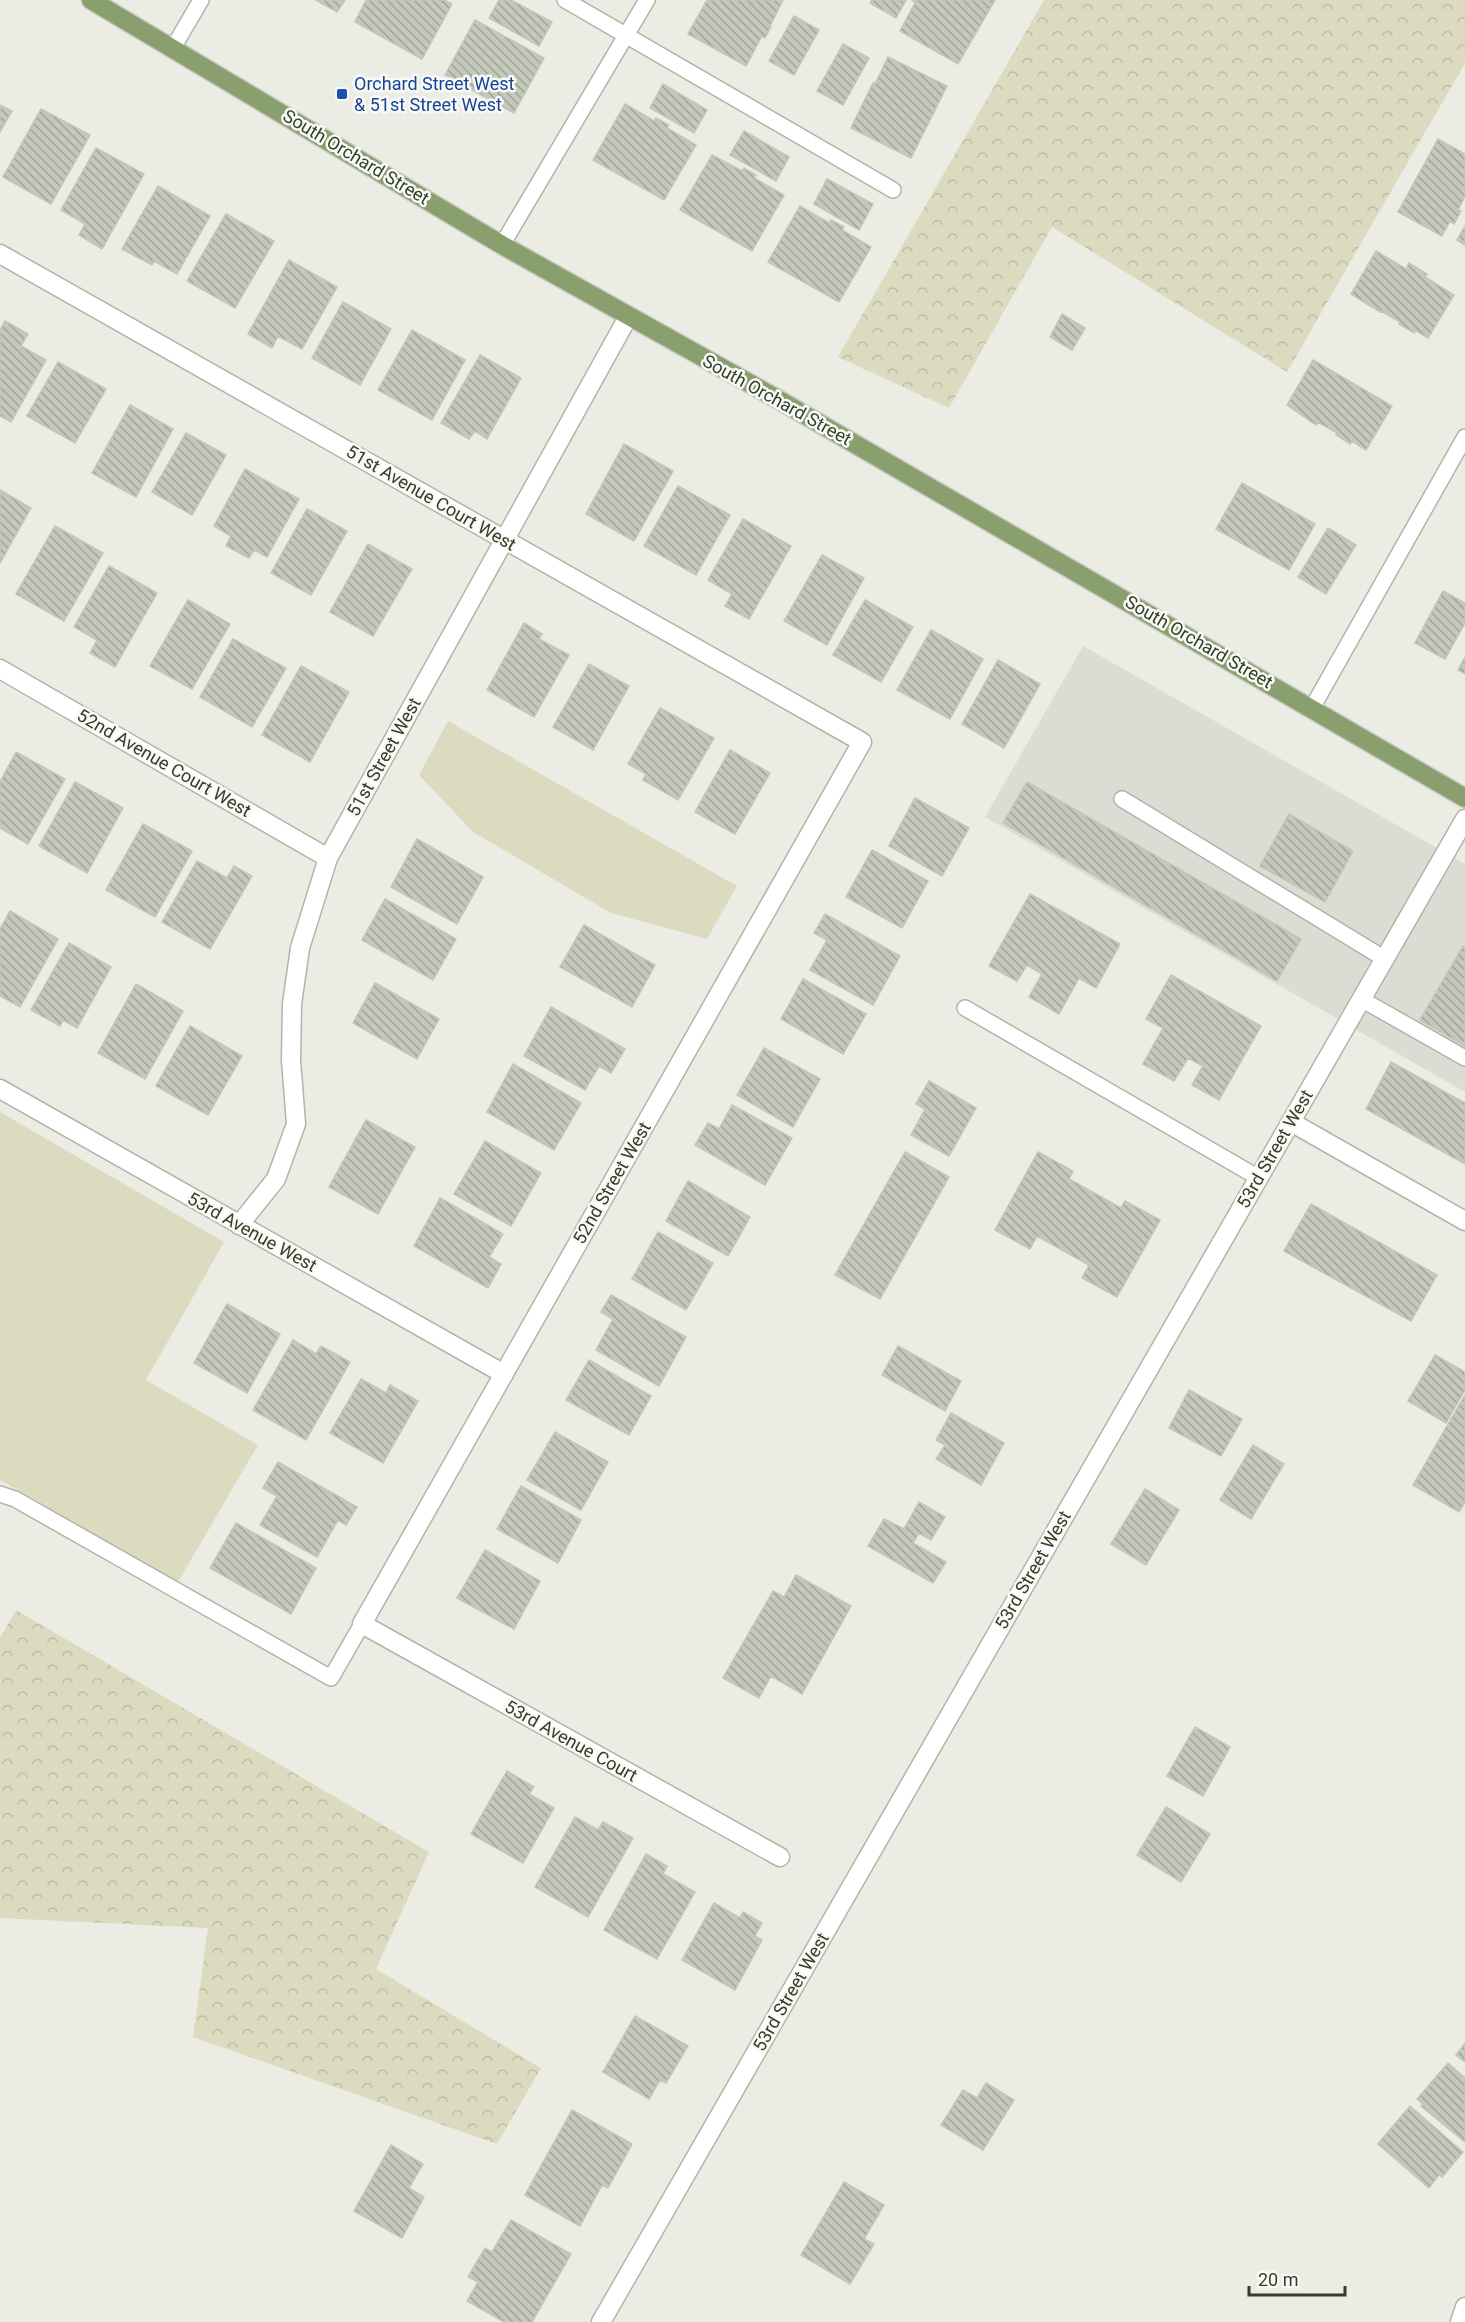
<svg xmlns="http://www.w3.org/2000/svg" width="1465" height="2322" viewBox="0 0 1465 2322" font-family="Roboto,sans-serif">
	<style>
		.built { fill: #daddd3 }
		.forest { fill: url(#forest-crowns) }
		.park { fill: #dcdbc0 }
		.building { fill: url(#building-back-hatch); stroke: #c2c6b8; stroke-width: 1.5 }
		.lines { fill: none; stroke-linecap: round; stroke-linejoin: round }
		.lane-casing { stroke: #b0b5a8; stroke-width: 18 }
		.street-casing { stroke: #b0b5a8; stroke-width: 21 }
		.primary-casing { stroke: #c6c9c2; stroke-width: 21 }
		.lane { stroke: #fff; stroke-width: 15 }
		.street { stroke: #fff; stroke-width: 18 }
		.primary { stroke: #899f6d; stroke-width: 18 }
		.transit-dot { fill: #1a4fb4; stroke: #f9faf6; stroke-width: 2 }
		.labels { text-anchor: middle; stroke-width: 5; stroke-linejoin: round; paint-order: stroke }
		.transit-label { font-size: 18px; fill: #164399; stroke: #f9faf6; text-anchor: start }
		.street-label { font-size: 18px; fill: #333e26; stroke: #f9faf6 }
	</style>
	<defs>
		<pattern id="forest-crowns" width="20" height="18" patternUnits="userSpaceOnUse" patternTransform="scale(1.5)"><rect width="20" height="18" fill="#dcdbc0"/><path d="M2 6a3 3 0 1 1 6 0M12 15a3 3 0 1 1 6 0" fill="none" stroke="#bdbda5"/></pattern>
		<pattern id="building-back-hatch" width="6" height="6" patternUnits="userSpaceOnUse" patternTransform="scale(1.5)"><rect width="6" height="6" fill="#c3c8bb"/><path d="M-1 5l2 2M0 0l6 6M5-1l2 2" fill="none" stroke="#9fa498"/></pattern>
	</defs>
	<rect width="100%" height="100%" fill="#ebede5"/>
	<!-- built -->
	<path class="built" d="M 1083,646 L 1465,864 L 1465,1092 L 985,817 Z"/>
	<!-- forest -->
	<path class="forest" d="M 1044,0 L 1465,0 L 1465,63 L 1287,372 L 1052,227 L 949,408 L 838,357 Z
		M 16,1610 L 429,1852 L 376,1969 L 541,2068 L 497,2144 L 193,2037 L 208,1928 L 0,1918 L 0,1638 Z"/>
	<!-- park -->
	<path class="park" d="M 448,721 L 737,886 L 707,939 L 611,913 L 473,832 L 419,775 Z
		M 0,1112 L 224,1242 L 146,1380 L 258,1445 L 178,1582 L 0,1480 Z"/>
	<!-- building -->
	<path class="building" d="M 316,0 L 345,0 L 337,12 Z
		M 366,0 L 444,0 L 452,4 L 422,59 L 355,22 Z
		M 499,0 L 511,0 L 552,22 L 539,46 L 489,18 Z
		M 707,0 L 783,0 L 770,26 L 771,27 L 765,38 L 762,36 L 746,66 L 688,34 Z
		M 872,0 L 906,0 L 896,18 L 870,3 Z
		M 912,0 L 995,0 L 958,64 L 900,31 L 915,3 Z
		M 794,16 L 819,30 L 794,75 L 769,61 Z
		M 475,20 L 544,58 L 514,113 L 445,75 Z
		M 843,44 L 869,58 L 843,105 L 817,91 Z
		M 888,57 L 947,86 L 911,158 L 851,128 L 873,83 L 875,84 Z
		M 663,84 L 707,110 L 694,133 L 650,108 Z
		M 625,104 L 654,121 L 656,118 L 669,125 L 667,128 L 696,145 L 664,200 L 593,160 Z
		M 0,105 L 12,111 L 0,132 Z
		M 41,109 L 90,135 L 51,204 L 3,177 Z
		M 744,131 L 789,157 L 776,181 L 730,155 Z
		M 1438,139 L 1465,154 L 1465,196 L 1458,210 L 1461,211 L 1454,224 L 1450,221 L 1442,236 L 1398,212 Z
		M 96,148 L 144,174 L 102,249 L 79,235 L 85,224 L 61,210 Z
		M 712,155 L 742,171 L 744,168 L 756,175 L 754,178 L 784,195 L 752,251 L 680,210 Z
		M 827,179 L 873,204 L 859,230 L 814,204 Z
		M 158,186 L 210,216 L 177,274 L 154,261 L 152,265 L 122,249 Z
		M 800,206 L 829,223 L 831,220 L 844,227 L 842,230 L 871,247 L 839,302 L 768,262 Z
		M 226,214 L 274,241 L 235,308 L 187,281 Z
		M 1465,226 L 1465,245 L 1457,240 Z
		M 1376,251 L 1406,269 L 1409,263 L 1427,274 L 1425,277 L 1454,295 L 1428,338 L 1415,330 L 1414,333 L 1399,324 L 1400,322 L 1381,311 L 1380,312 L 1351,294 Z
		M 289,260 L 337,287 L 302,349 L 278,336 L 272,348 L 248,334 Z
		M 343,302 L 391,329 L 360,385 L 312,358 Z
		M 1062,314 L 1085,328 L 1072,350 L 1050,337 Z
		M 5,321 L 28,334 L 21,346 L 46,360 L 11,422 L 0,416 L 0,330 Z
		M 412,330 L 465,360 L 432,420 L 378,390 Z
		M 480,355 L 521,378 L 487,439 L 475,431 L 469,439 L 441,423 Z
		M 1313,360 L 1392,406 L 1366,450 L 1352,441 L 1350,444 L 1336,435 L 1337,433 L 1318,422 L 1316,425 L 1287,405 Z
		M 58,362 L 106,389 L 75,443 L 27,416 Z
		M 130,405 L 173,429 L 136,497 L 92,473 Z
		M 186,433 L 226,455 L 192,515 L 152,492 Z
		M 624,444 L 673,471 L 634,541 L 586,514 Z
		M 245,469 L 299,499 L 267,557 L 254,550 L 249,558 L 226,546 L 231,536 L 214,526 Z
		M 1242,483 L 1315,524 L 1289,570 L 1216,529 Z
		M 678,486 L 730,515 L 696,575 L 644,546 Z
		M 0,490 L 31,508 L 0,563 Z
		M 307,509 L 347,531 L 311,595 L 271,573 Z
		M 743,519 L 791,546 L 749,619 L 725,606 L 732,594 L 708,580 Z
		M 55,526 L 103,553 L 64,621 L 16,594 Z
		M 1328,528 L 1356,545 L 1326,594 L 1298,577 Z
		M 368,544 L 412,569 L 373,636 L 330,612 Z
		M 822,555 L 864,578 L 827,645 L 784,621 Z
		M 109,566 L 157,593 L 115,667 L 90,653 L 97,640 L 74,627 Z
		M 1443,591 L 1465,603 L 1465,623 L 1445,659 L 1415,643 Z
		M 188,600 L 230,624 L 192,689 L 150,666 Z
		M 865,600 L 913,627 L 881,682 L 833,655 Z
		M 524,623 L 542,634 L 539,639 L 569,655 L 534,717 L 487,690 Z
		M 931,630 L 983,659 L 950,719 L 897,690 Z
		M 233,639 L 286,668 L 252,727 L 200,697 Z
		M 1465,657 L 1465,674 L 1458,670 Z
		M 998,660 L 1040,684 L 1004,748 L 962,724 Z
		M 589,664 L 629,686 L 593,750 L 553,727 Z
		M 301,666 L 349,692 L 310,762 L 262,735 Z
		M 660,708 L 714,738 L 678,800 L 643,780 L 646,774 L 628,764 Z
		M 730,750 L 770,773 L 735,834 L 695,812 Z
		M 16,752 L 65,779 L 28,844 L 0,828 L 0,782 Z
		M 75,782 L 123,808 L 87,873 L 39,846 Z
		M 1027,782 L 1301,939 L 1277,981 L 1003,823 Z
		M 915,798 L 969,828 L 942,876 L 889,846 Z
		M 1289,814 L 1353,851 L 1325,902 L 1260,866 Z
		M 143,824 L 192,851 L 155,917 L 106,890 Z
		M 417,839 L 483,877 L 457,924 L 391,887 Z
		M 872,850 L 928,881 L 902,928 L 846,897 Z
		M 197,861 L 227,878 L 234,866 L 252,876 L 210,949 L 162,922 Z
		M 1030,894 L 1120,944 L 1096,988 L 1079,978 L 1059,1014 L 1029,997 L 1042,974 L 1027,965 L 1017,981 L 989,966 Z
		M 385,899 L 456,939 L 433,980 L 362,940 Z
		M 10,911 L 58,939 L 20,1007 L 0,996 L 0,929 Z
		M 825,914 L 900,956 L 873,1005 L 810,970 L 827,940 L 814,933 Z
		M 584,925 L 655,965 L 632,1007 L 560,967 Z
		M 69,943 L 111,967 L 77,1028 L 63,1020 L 60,1026 L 31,1010 Z
		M 1463,946 L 1465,947 L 1465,1046 L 1420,1020 Z
		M 1171,975 L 1261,1026 L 1219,1100 L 1192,1085 L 1203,1066 L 1188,1058 L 1174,1081 L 1143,1064 L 1163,1028 L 1146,1019 Z
		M 803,979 L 866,1014 L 843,1054 L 781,1019 Z
		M 375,983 L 439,1019 L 417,1059 L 353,1023 Z
		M 136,984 L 183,1011 L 145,1079 L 98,1053 Z
		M 551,1007 L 625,1049 L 611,1073 L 599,1066 L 585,1090 L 524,1056 Z
		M 190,1026 L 242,1056 L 208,1115 L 156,1086 Z
		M 764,1048 L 820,1079 L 793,1127 L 737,1095 Z
		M 1391,1062 L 1465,1103 L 1465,1164 L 1366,1109 Z
		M 513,1064 L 581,1103 L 554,1150 L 487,1112 Z
		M 929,1081 L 976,1108 L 949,1156 L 911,1135 L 925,1109 L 916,1104 Z
		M 732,1105 L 792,1138 L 765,1185 L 695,1145 L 708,1123 L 719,1129 Z
		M 366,1120 L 415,1147 L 378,1214 L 329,1187 Z
		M 485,1141 L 541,1173 L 511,1226 L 454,1194 Z
		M 905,1152 L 949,1177 L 880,1299 L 835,1275 Z
		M 1038,1152 L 1073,1171 L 1069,1179 L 1121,1208 L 1125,1201 L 1160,1220 L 1117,1297 L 1082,1278 L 1089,1265 L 1037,1236 L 1030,1249 L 995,1230 Z
		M 688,1181 L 750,1217 L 728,1256 L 666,1221 Z
		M 440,1198 L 503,1234 L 489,1257 L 501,1264 L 488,1288 L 414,1246 Z
		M 1311,1204 L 1437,1275 L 1411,1321 L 1284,1251 Z
		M 658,1232 L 713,1263 L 686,1310 L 632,1279 Z
		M 611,1295 L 686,1337 L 659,1386 L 596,1350 L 613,1319 L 601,1312 Z
		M 227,1304 L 280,1334 L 247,1393 L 194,1363 Z
		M 293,1340 L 316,1354 L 321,1346 L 350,1362 L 306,1440 L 253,1410 Z
		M 898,1346 L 961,1381 L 945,1411 L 882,1375 Z
		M 1435,1355 L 1465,1372 L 1465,1390 L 1446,1423 L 1408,1401 Z
		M 589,1360 L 651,1396 L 629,1435 L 566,1400 Z
		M 361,1379 L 386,1393 L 390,1385 L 418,1401 L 383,1463 L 330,1433 Z
		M 1189,1390 L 1242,1419 L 1221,1456 L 1169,1428 Z
		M 1465,1395 L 1465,1502 L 1459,1512 L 1413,1485 Z
		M 951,1413 L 1004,1443 L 981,1485 L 936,1459 L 945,1445 L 936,1440 Z
		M 555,1432 L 608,1462 L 581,1510 L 527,1480 Z
		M 1253,1445 L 1284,1464 L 1251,1519 L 1220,1500 Z
		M 278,1462 L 357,1507 L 346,1525 L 338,1520 L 317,1557 L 260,1525 L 277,1496 L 263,1488 Z
		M 521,1486 L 581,1520 L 558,1563 L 497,1529 Z
		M 1145,1489 L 1179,1510 L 1146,1565 L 1111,1544 Z
		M 919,1502 L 945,1517 L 931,1540 L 919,1533 L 913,1543 L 946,1562 L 933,1583 L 868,1546 L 884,1519 L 904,1529 Z
		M 236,1523 L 316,1568 L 291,1614 L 210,1568 Z
		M 485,1550 L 540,1581 L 514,1629 L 457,1598 Z
		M 796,1575 L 851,1606 L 802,1694 L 771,1676 L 759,1698 L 723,1678 L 773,1591 L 784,1597 Z
		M 1195,1727 L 1230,1747 L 1203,1796 L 1167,1776 Z
		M 507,1771 L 534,1787 L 529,1794 L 554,1808 L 523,1863 L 471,1834 Z
		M 1166,1807 L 1210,1834 L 1181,1882 L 1137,1855 Z
		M 575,1817 L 598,1830 L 603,1822 L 633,1838 L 588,1917 L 535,1887 Z
		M 646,1854 L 667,1866 L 663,1874 L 695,1892 L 657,1959 L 604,1930 Z
		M 714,1903 L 740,1918 L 743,1912 L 762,1923 L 755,1936 L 762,1940 L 735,1990 L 682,1960 Z
		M 635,2016 L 688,2046 L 666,2083 L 660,2080 L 649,2099 L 603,2072 Z
		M 1465,2043 L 1465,2062 L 1456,2055 Z
		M 1448,2063 L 1465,2078 L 1465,2142 L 1421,2106 L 1423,2104 L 1417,2099 Z
		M 986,2083 L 1014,2100 L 983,2150 L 941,2125 L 963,2090 L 977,2098 Z
		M 1410,2106 L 1463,2152 L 1442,2177 L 1439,2175 L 1429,2188 L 1378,2144 Z
		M 572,2110 L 632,2144 L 608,2188 L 602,2185 L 580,2226 L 525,2195 Z
		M 391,2145 L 423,2164 L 409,2188 L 424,2197 L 402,2238 L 354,2211 Z
		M 844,2182 L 884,2205 L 864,2239 L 874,2244 L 850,2284 L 801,2255 Z
		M 511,2220 L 571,2254 L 532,2322 L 504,2322 L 467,2301 L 478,2282 L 468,2277 L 485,2248 L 492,2252 Z"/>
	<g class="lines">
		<!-- lane casing -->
		<g class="lane-casing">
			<path id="lane" d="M 565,0 L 893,190
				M 173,48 L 201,0
				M 502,245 L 647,0
				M 1312,708 L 1465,437
				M 1122,799 L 1385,959
				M 1361,999 L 1465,1058
				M 965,1008 L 1259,1178
				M 0,1494 L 15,1499 L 331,1678 L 362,1624"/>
		</g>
		<!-- street casing -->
		<g class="street-casing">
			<path id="street" d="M 0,254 L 862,742 L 362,1624 L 780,1857
				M 0,669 L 328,858
				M 0,1089 L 504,1374
				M 1291,1122 L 1465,1221
				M 239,1225 L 276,1179 L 296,1124 L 291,1060 L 292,1004 L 300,948 L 328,858 L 628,317
				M 601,2322 L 1465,819
				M 1460,2322 L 1465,2307"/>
		</g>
		<!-- primary casing -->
		<g class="primary-casing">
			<path id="primary" d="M 91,0 L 502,245 L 774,397 L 1465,798"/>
		</g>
		<!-- lane -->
		<use href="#lane" class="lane"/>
		<!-- street -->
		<use href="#street" class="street"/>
		<!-- primary -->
		<use href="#primary" class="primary"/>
	</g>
	<!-- markers -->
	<rect class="transit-dot" x="336" y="88" width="12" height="12" rx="3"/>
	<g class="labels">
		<!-- transit labels -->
		<g class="transit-label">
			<text x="354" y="90">Orchard Street West<tspan x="354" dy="21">&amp; 51st Street West</tspan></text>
		</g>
		<!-- street labels -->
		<g class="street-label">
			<text transform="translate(356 157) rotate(31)" y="6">South Orchard Street</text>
			<text transform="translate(777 400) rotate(29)" y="6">South Orchard Street</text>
			<text transform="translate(431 498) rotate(30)" y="6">51st Avenue Court West</text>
			<text transform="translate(1199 642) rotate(30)" y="6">South Orchard Street</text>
			<text transform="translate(384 757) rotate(-61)" y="6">51st Street West</text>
			<text transform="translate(164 763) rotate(30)" y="6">52nd Avenue Court West</text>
			<text transform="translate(1275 1149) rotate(-60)" y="6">53rd Street West</text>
			<text transform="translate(612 1183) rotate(-60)" y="6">52nd Street West</text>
			<text transform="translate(252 1232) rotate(29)" y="6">53rd Avenue West</text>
			<text transform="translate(1033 1570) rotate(-60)" y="6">53rd Street West</text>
			<text transform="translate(571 1741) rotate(29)" y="6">53rd Avenue Court</text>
			<text transform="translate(791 1992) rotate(-60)" y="6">53rd Street West</text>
		</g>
	</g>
	<!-- scale -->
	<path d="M1249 2286v9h96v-9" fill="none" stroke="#333e26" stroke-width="3"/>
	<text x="1258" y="2286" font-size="18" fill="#333e26" stroke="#f9faf6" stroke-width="4.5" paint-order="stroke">20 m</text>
</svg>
